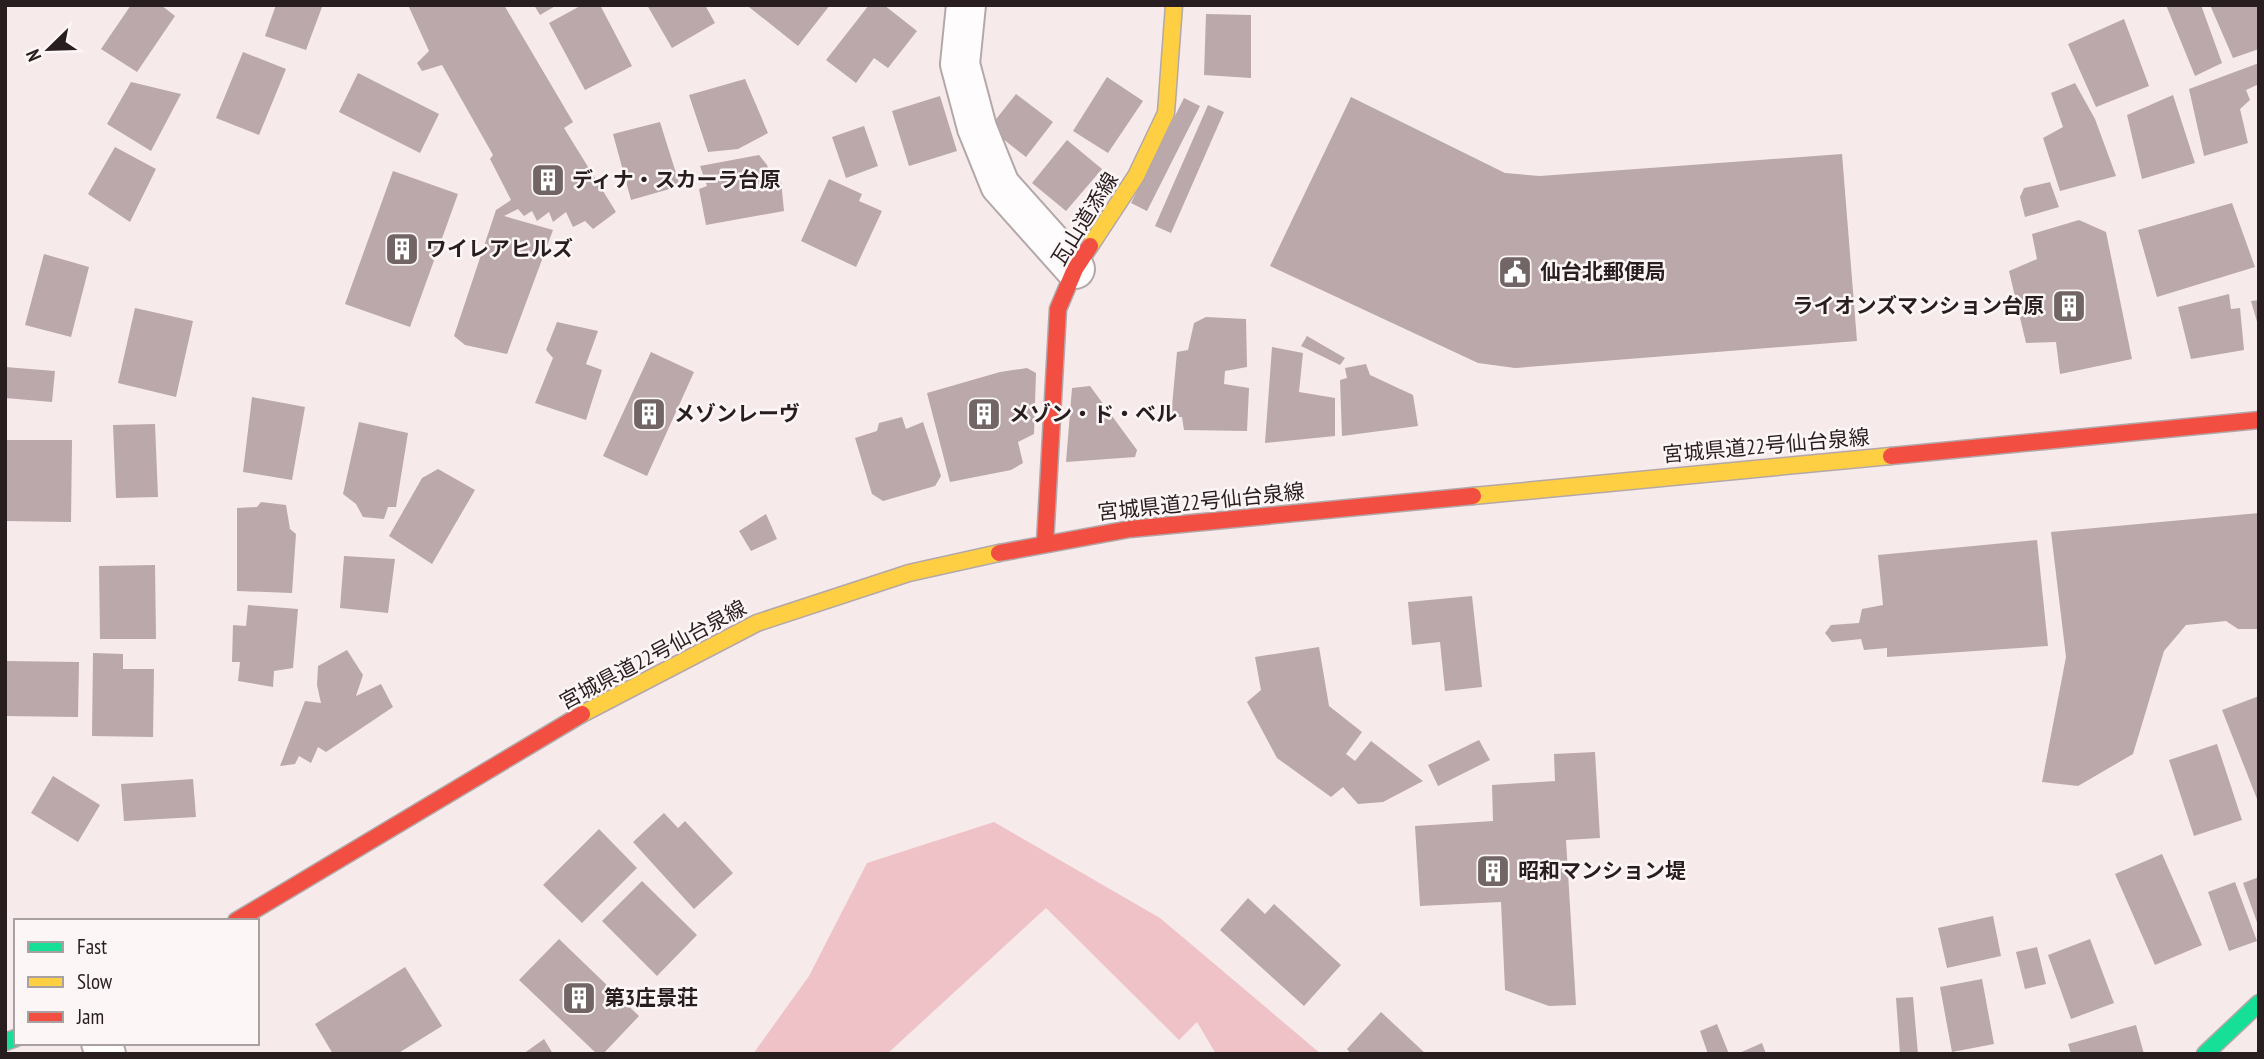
<svg xmlns="http://www.w3.org/2000/svg" width="2264" height="1059" viewBox="0 0 2264 1059" font-family="'PT Sans Narrow','Noto Sans JP',sans-serif">
	<style>
		.forest { fill: #efc2c7 }
		.building { fill: #baa8aa }
		.lines { fill: none; stroke-linecap: round; stroke-linejoin: round }
		.street-casing { stroke: #b3a8a9; stroke-width: 42 }
		.fast-casing { stroke: #b3a8a9; stroke-width: 19 }
		.slow-casing { stroke: #b3a8a9; stroke-width: 19 }
		.jam-casing { stroke: #b3a8a9; stroke-width: 19 }
		.street { stroke: #fefcfc; stroke-width: 38 }
		.fast { stroke: #16e098; stroke-width: 16 }
		.slow { stroke: #ffcf43; stroke-width: 16 }
		.jam { stroke: #f24e42; stroke-width: 16 }
		.labels { text-anchor: middle; stroke-width: 5; stroke-linejoin: round; paint-order: stroke }
		.poi-label { font-size: 21px; font-weight: bold; fill: #291e1f; stroke: #fdf6f7; text-anchor: start }
		.street-label { font-size: 21px; fill: #291e1f; stroke: #fdf6f7 }
	</style>
	<rect width="100%" height="100%" fill="#f7eaeb"/>
	<!-- forest -->
	<path class="forest" d="M 994,822 L 1160,918 L 1321,1054 L 1216,1054 L 1197,1022 L 1179,1040 L 1046,908 L 887,1054 L 753,1054 L 809,976 L 867,863 Z"/>
	<!-- building -->
	<path class="building" d="M 131,5 L 161,5 L 175,16 L 137,72 L 101,49 Z
		M 276,5 L 318,5 L 322,7 L 306,50 L 265,36 Z
		M 408,5 L 504,5 L 573,122 L 564,128 L 616,212 L 593,229 L 585,221 L 573,227 L 566,212 L 553,222 L 549,212 L 537,221 L 532,211 L 524,216 L 518,209 L 504,216 L 553,230 L 507,354 L 465,345 L 454,336 L 496,210 L 511,200 L 490,159 L 493,155 L 442,65 L 422,71 L 417,63 L 429,51 Z
		M 534,5 L 557,5 L 540,15 Z
		M 582,5 L 600,5 L 632,66 L 585,90 L 549,23 Z
		M 647,5 L 705,5 L 715,23 L 672,48 Z
		M 750,5 L 830,5 L 798,46 L 749,7 Z
		M 869,5 L 884,5 L 917,31 L 888,68 L 874,58 L 856,83 L 826,60 Z
		M 2166,5 L 2201,5 L 2222,63 L 2195,76 Z
		M 2210,5 L 2259,5 L 2259,49 L 2233,58 Z
		M 1206,14 L 1251,15 L 1251,78 L 1204,75 Z
		M 2124,19 L 2149,86 L 2096,107 L 2068,44 Z
		M 243,52 L 286,69 L 259,135 L 216,118 Z
		M 2259,63 L 2259,84 L 2246,90 L 2250,100 L 2240,109 L 2248,143 L 2204,156 L 2189,89 Z
		M 358,73 L 439,114 L 420,153 L 339,112 Z
		M 1107,77 L 1143,101 L 1108,153 L 1073,131 Z
		M 745,79 L 768,133 L 738,149 L 708,152 L 689,95 Z
		M 131,82 L 181,94 L 151,151 L 107,124 Z
		M 2075,83 L 2095,119 L 2116,176 L 2060,191 L 2043,138 L 2063,127 L 2051,93 Z
		M 1016,94 L 1053,122 L 1026,157 L 989,128 Z
		M 2173,95 L 2195,163 L 2142,179 L 2127,115 Z
		M 940,96 L 957,151 L 909,166 L 892,111 Z
		M 1351,97 L 1505,173 L 1540,176 L 1842,154 L 1857,341 L 1515,368 L 1478,363 L 1270,266 Z
		M 1184,98 L 1200,106 L 1147,211 L 1131,203 Z
		M 1208,105 L 1224,112 L 1171,233 L 1155,226 Z
		M 660,122 L 680,186 L 631,200 L 613,134 Z
		M 864,126 L 878,166 L 846,178 L 832,137 Z
		M 1067,140 L 1102,169 L 1066,211 L 1032,183 Z
		M 115,147 L 156,169 L 130,222 L 88,194 Z
		M 759,155 L 767,165 L 772,178 L 781,181 L 784,211 L 706,225 L 699,189 L 707,186 L 700,166 Z
		M 393,171 L 458,194 L 410,327 L 345,304 Z
		M 829,179 L 862,194 L 859,201 L 882,211 L 856,267 L 801,241 Z
		M 2050,182 L 2059,207 L 2025,217 L 2020,197 L 2024,188 Z
		M 2232,203 L 2255,267 L 2157,297 L 2138,230 Z
		M 2079,220 L 2106,232 L 2132,359 L 2060,374 L 2056,342 L 2026,343 L 2009,271 L 2037,259 L 2032,234 Z
		M 44,254 L 89,267 L 71,337 L 25,325 Z
		M 2229,294 L 2231,309 L 2240,308 L 2244,350 L 2191,359 L 2178,307 Z
		M 2259,300 L 2259,325 L 2258,325 L 2251,301 Z
		M 135,308 L 193,321 L 176,397 L 118,383 Z
		M 1206,317 L 1246,319 L 1247,367 L 1225,371 L 1224,384 L 1249,388 L 1247,431 L 1184,430 L 1182,417 L 1171,417 L 1177,352 L 1188,350 L 1194,323 Z
		M 557,322 L 598,331 L 586,364 L 602,370 L 586,420 L 535,403 L 553,358 L 546,350 Z
		M 1307,336 L 1345,358 L 1340,365 L 1301,346 Z
		M 1272,347 L 1303,353 L 1299,392 L 1335,398 L 1335,436 L 1265,443 Z
		M 651,352 L 694,372 L 647,476 L 603,456 Z
		M 1366,364 L 1370,375 L 1413,395 L 1418,426 L 1342,436 L 1340,380 L 1347,378 L 1345,368 Z
		M 5,367 L 55,371 L 52,402 L 5,398 Z
		M 1027,368 L 1036,373 L 1034,434 L 1018,442 L 1023,463 L 1011,470 L 950,482 L 927,393 L 1000,372 Z
		M 1090,386 L 1137,450 L 1135,457 L 1066,462 L 1072,388 Z
		M 252,397 L 305,407 L 292,480 L 243,472 Z
		M 902,417 L 906,429 L 923,422 L 941,476 L 935,486 L 883,501 L 872,494 L 855,438 L 877,431 L 879,423 Z
		M 359,422 L 408,433 L 396,507 L 388,507 L 384,519 L 363,517 L 356,504 L 343,494 Z
		M 155,424 L 158,497 L 116,498 L 113,425 Z
		M 5,440 L 72,440 L 71,522 L 5,521 Z
		M 438,469 L 475,490 L 432,564 L 389,536 L 422,478 Z
		M 261,502 L 286,505 L 290,529 L 296,534 L 292,593 L 237,591 L 237,508 L 257,507 Z
		M 2259,513 L 2259,629 L 2238,629 L 2226,621 L 2186,625 L 2164,651 L 2133,754 L 2078,786 L 2042,782 L 2066,657 L 2051,532 Z
		M 766,514 L 777,539 L 751,551 L 739,531 Z
		M 2037,540 L 2048,646 L 1887,657 L 1887,648 L 1864,650 L 1861,639 L 1832,642 L 1825,633 L 1831,625 L 1859,623 L 1862,609 L 1883,605 L 1878,555 Z
		M 344,556 L 395,559 L 388,613 L 340,608 Z
		M 155,565 L 156,639 L 100,639 L 99,566 Z
		M 1472,596 L 1482,687 L 1445,691 L 1440,642 L 1412,645 L 1408,602 Z
		M 248,605 L 298,609 L 293,668 L 274,671 L 273,687 L 238,681 L 240,662 L 232,662 L 233,625 L 246,626 Z
		M 1319,647 L 1329,706 L 1362,732 L 1346,754 L 1355,761 L 1371,741 L 1423,781 L 1383,802 L 1358,804 L 1343,787 L 1331,797 L 1277,758 L 1247,702 L 1261,690 L 1255,657 Z
		M 347,650 L 363,675 L 356,696 L 381,684 L 393,707 L 326,752 L 318,747 L 311,763 L 299,756 L 295,764 L 280,766 L 305,701 L 321,703 L 317,685 L 318,666 Z
		M 93,653 L 123,654 L 123,669 L 154,669 L 153,737 L 92,736 Z
		M 5,661 L 79,662 L 78,717 L 5,716 Z
		M 2259,696 L 2259,804 L 2222,710 Z
		M 1479,740 L 1490,760 L 1438,786 L 1428,765 Z
		M 2217,744 L 2242,820 L 2194,836 L 2169,760 Z
		M 1595,752 L 1600,838 L 1566,840 L 1576,1005 L 1549,1006 L 1505,990 L 1501,902 L 1420,906 L 1415,826 L 1493,821 L 1492,785 L 1555,781 L 1554,754 Z
		M 53,776 L 100,805 L 78,842 L 31,813 Z
		M 193,779 L 196,817 L 124,821 L 121,784 Z
		M 664,813 L 678,828 L 685,821 L 733,873 L 694,909 L 633,842 Z
		M 599,829 L 637,868 L 582,923 L 543,885 Z
		M 2162,854 L 2202,945 L 2155,965 L 2115,874 Z
		M 2259,877 L 2259,925 L 2258,925 L 2243,883 Z
		M 642,881 L 697,935 L 657,976 L 602,921 Z
		M 2235,882 L 2257,941 L 2229,951 L 2208,892 Z
		M 1248,898 L 1265,914 L 1274,904 L 1341,965 L 1304,1006 L 1220,930 Z
		M 1993,916 L 2001,956 L 1947,968 L 1938,928 Z
		M 559,939 L 639,1016 L 603,1054 L 597,1054 L 519,980 Z
		M 2090,939 L 2114,1003 L 2071,1019 L 2048,955 Z
		M 2037,947 L 2046,984 L 2025,989 L 2016,952 Z
		M 405,967 L 442,1026 L 397,1054 L 333,1054 L 315,1024 Z
		M 1982,979 L 1994,1044 L 1952,1052 L 1940,987 Z
		M 1913,997 L 1918,1054 L 1900,1054 L 1896,998 Z
		M 1381,1012 L 1426,1054 L 1351,1054 L 1347,1049 Z
		M 1717,1024 L 1729,1054 L 1708,1054 L 1700,1031 Z
		M 2136,1025 L 2144,1054 L 2071,1054 L 2068,1044 Z
		M 544,1039 L 553,1054 L 523,1054 Z
		M 1762,1043 L 1766,1054 L 1737,1054 Z"/>
	<g class="lines">
		<!-- street casing -->
		<g class="street-casing">
			<path id="street" d="M 966,5 L 960,64 L 977,128 L 1000,185 L 1075,269
				M 101,1043 L 106,1054"/>
		</g>
		<!-- fast casing -->
		<g class="fast-casing">
			<path id="fast" d="M 5,1042 L 16,1038
				M 2205,1054 L 2259,1003"/>
		</g>
		<!-- slow casing -->
		<g class="slow-casing">
			<path id="slow" d="M 1090,246 L 1136,176 L 1166,113 L 1174,5
				M 1473,496 L 1891,456
				M 582,714 L 757,623 L 909,573 L 999,553"/>
		</g>
		<!-- jam casing -->
		<g class="jam-casing">
			<path id="jam" d="M 1891,456 L 2259,420
				M 1045,543 L 1058,309 L 1075,269 L 1090,246
				M 999,553 L 1130,529 L 1473,496
				M 236,921 L 582,714"/>
		</g>
		<!-- street -->
		<use href="#street" class="street"/>
		<!-- fast -->
		<use href="#fast" class="fast"/>
		<!-- slow -->
		<use href="#slow" class="slow"/>
		<!-- jam -->
		<use href="#jam" class="jam"/>
	</g>
	<!-- icons -->
	<defs>
		<g id="building-square" transform="scale(1.75)"><rect x="-9" y="-9" width="18" height="18" rx="4" fill="#716566" stroke="#fdf6f7"/><path d="M-4-6H4V6H1V3H-1V6H-4ZM-2.5-4.3h1.7v1.8h-1.7ZM.8-4.3h1.7v1.8H.8ZM-2.5-1h1.7V.8h-1.7ZM.8-1h1.7V.8H.8Z" fill="#fff"/></g>
		<g id="civic-square" transform="scale(1.75)"><rect x="-9" y="-9" width="18" height="18" rx="4" fill="#716566" stroke="#fdf6f7"/><path d="M-.6-6.5H3V-4.5H.6V-3L4-1V1h2V6H-6V1h2V-1L-.6-3ZM-1.2 2.5V6h2.4V2.5Z" fill="#fff"/></g>
	</defs>
	<g fill-rule="evenodd">
		<use href="#building-square" x="548" y="180"/>
		<use href="#building-square" x="402" y="249"/>
		<use href="#civic-square" x="1515" y="272"/>
		<use href="#building-square" x="2069" y="306"/>
		<use href="#building-square" x="649" y="414"/>
		<use href="#building-square" x="984" y="414"/>
		<use href="#building-square" x="1493" y="871"/>
		<use href="#building-square" x="579" y="998"/>
	</g>
	<g class="labels">
		<!-- poi labels -->
		<g class="poi-label">
			<text x="572" y="187">ディナ・スカーラ台原</text>
			<text x="426" y="256">ワイレアヒルズ</text>
			<text x="1540" y="279">仙台北郵便局</text>
			<text x="2044" y="313" text-anchor="end">ライオンズマンション台原</text>
			<text x="674" y="421">メゾンレーヴ</text>
			<text x="1009" y="421">メゾン・ド・ベル</text>
			<text x="1518" y="878">昭和マンション堤</text>
			<text x="604" y="1005">第3庄景荘</text>
		</g>
		<!-- street labels -->
		<g class="street-label">
			<text transform="translate(1085 219) rotate(-58)" y="7">瓦山道添線</text>
			<text transform="translate(1766 446) rotate(-5)" y="7">宮城県道22号仙台泉線</text>
			<text transform="translate(1201 502) rotate(-6)" y="7">宮城県道22号仙台泉線</text>
			<text transform="translate(653 655) rotate(-28)" y="7">宮城県道22号仙台泉線</text>
		</g>
	</g>
	<!-- border -->
	<rect width="2264" height="1059" fill="none" stroke="#291e1f" stroke-width="14"/>
	<!-- legend -->
	<rect x="14" y="919" width="245" height="126" fill="#fdf6f7" stroke="#a8a0a1" stroke-width="2"/>
	<rect x="28" y="942" width="35" height="10" fill="#16e098" stroke="#a8a0a1" stroke-width="2"/>
	<text x="77" y="954" font-size="21" fill="#291e1f">Fast</text>
	<rect x="28" y="977" width="35" height="10" fill="#ffcf43" stroke="#a8a0a1" stroke-width="2"/>
	<text x="77" y="989" font-size="21" fill="#291e1f">Slow</text>
	<rect x="28" y="1012" width="35" height="10" fill="#f24e42" stroke="#a8a0a1" stroke-width="2"/>
	<text x="77" y="1024" font-size="21" fill="#291e1f">Jam</text>
	<!-- north arrow -->
	<g transform="translate(49 49) rotate(247)" stroke="#fdf6f7" stroke-width="5" paint-order="stroke">
	<path d="M0-5L12 26L0 18L-12 26Z" fill="#291e1f"/>
	<text y="-10" font-size="19" font-weight="bold" text-anchor="middle" fill="#291e1f">N</text>
	</g>
</svg>
